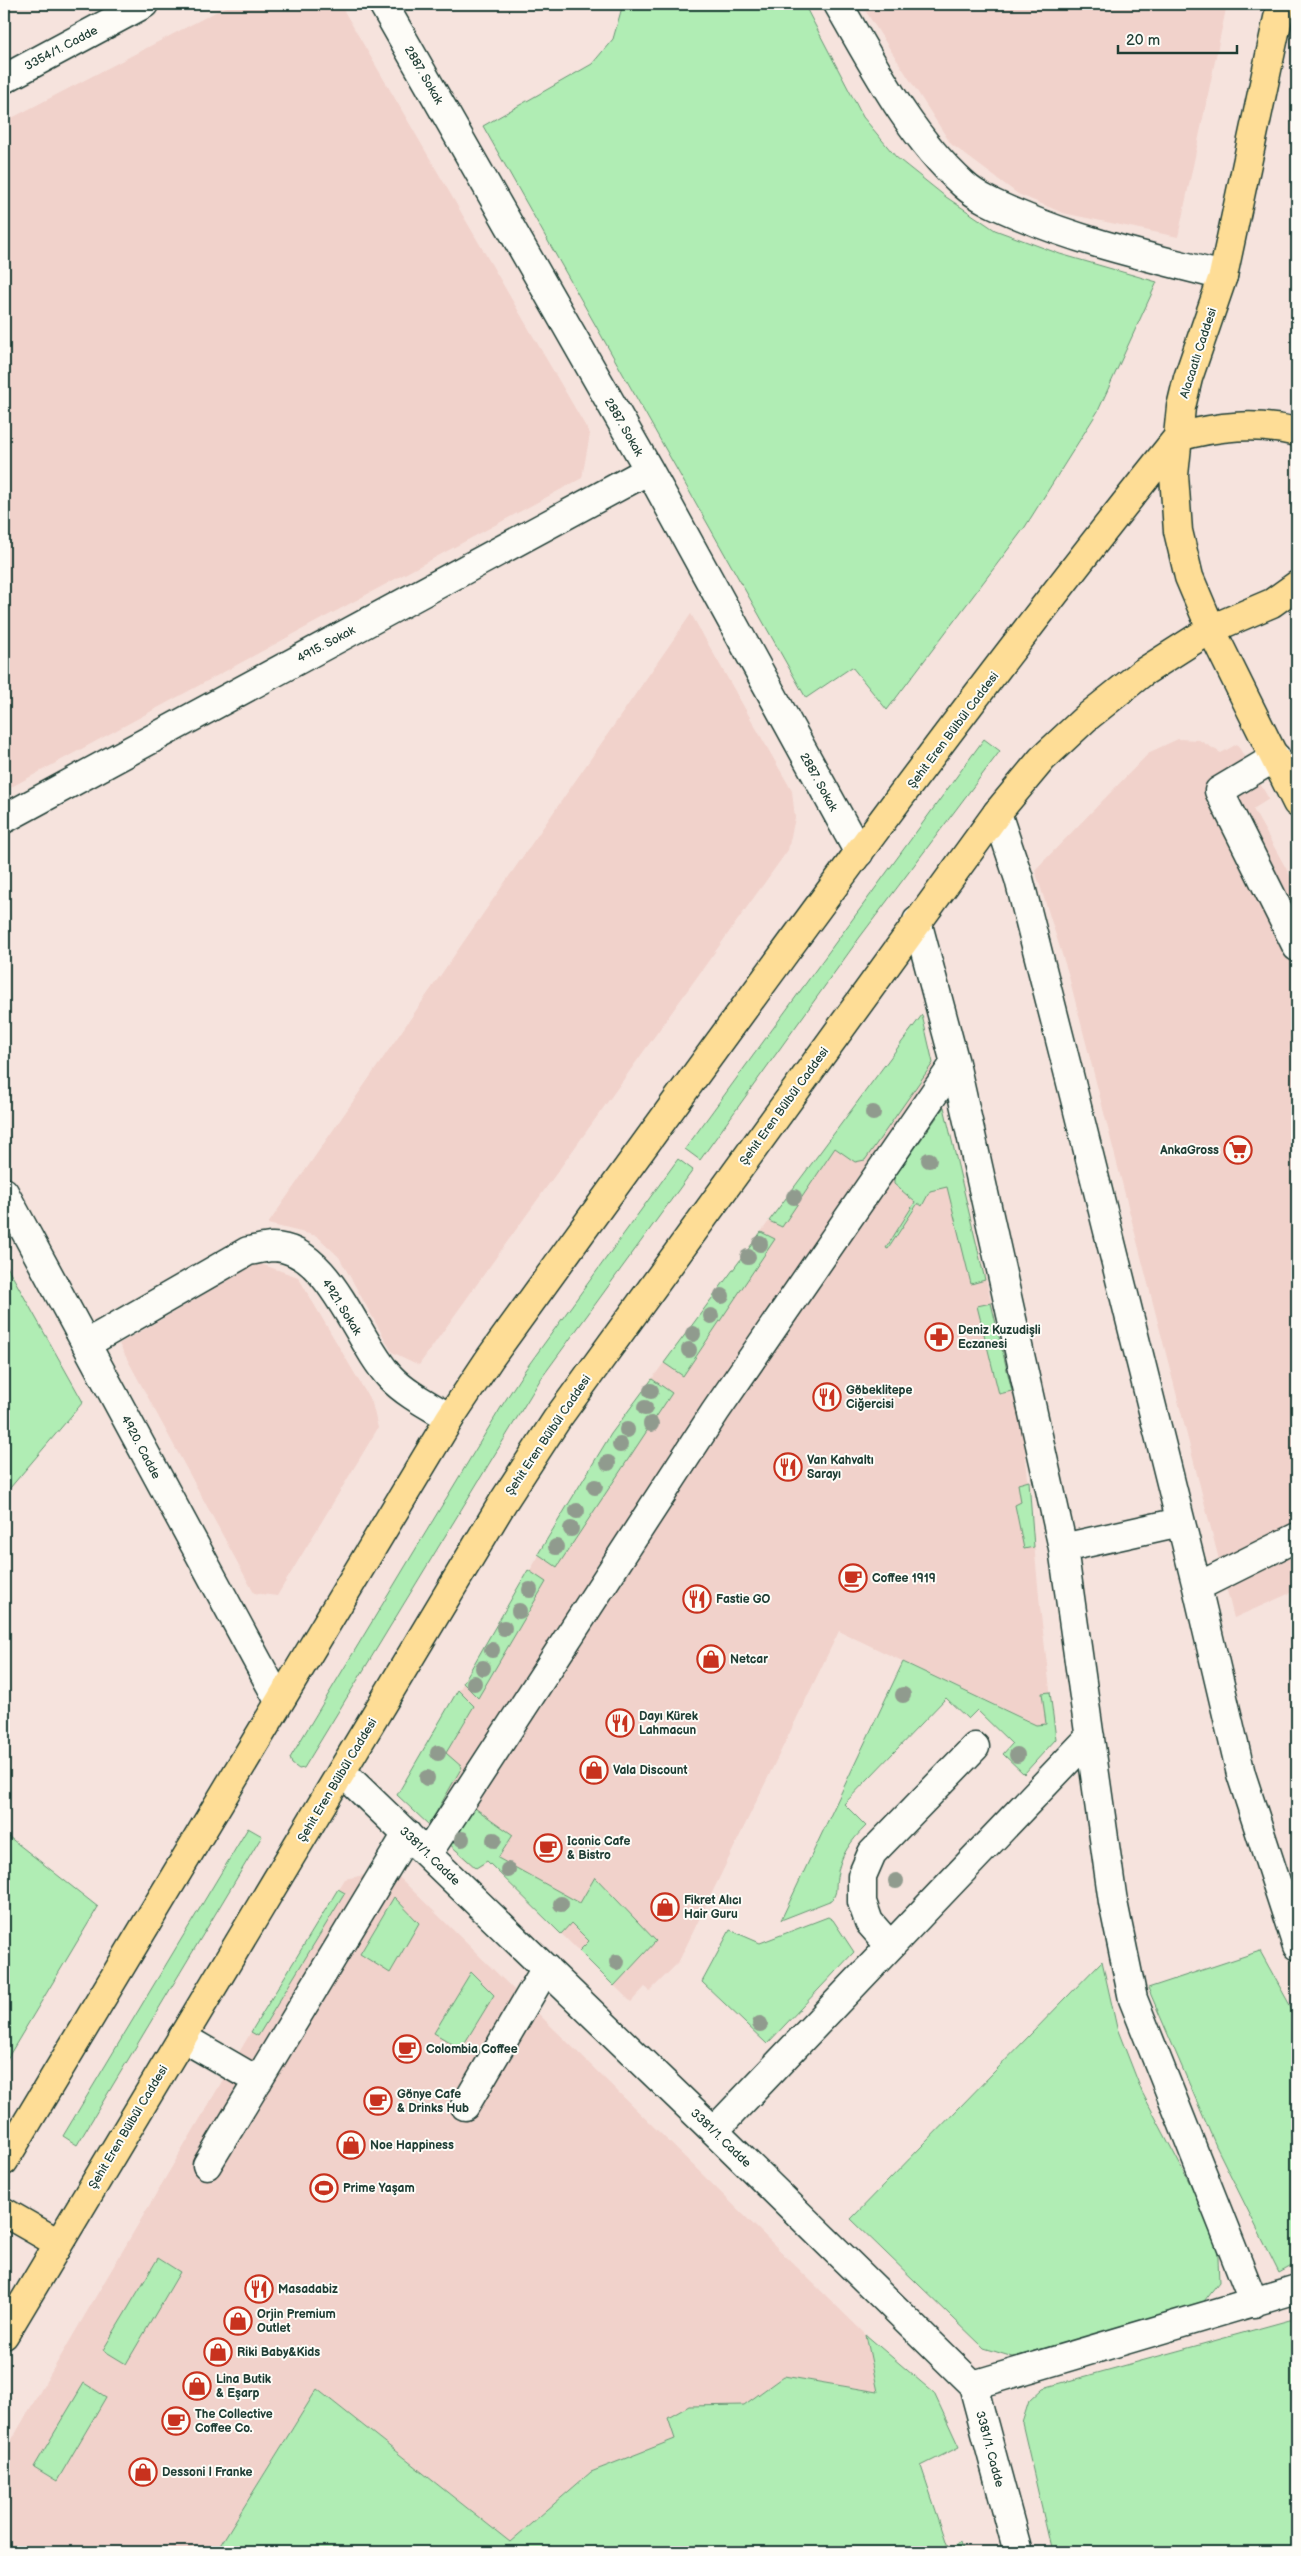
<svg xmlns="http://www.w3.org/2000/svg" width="1301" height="2556" viewBox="0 0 1301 2556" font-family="'Balsamiq Sans',sans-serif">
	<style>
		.built { fill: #f1d2cb }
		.green { fill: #b0edb4; stroke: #689574 }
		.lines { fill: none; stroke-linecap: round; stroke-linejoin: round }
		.minor-casing { stroke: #1f3d34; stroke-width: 31 }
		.major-casing { stroke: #1f3d34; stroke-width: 31 }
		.minor { stroke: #fdfcf7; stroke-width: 28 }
		.major { stroke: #fedd96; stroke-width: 28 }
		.tree { fill: #909b8e }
		.labels { text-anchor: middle; stroke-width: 4; stroke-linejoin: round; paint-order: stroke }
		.street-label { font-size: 12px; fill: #1f3d34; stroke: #fdfcf7 }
		.poi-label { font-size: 12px; font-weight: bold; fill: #1f3d34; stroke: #fdfcf7; text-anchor: start }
	</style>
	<rect width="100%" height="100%" fill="#f6e3dd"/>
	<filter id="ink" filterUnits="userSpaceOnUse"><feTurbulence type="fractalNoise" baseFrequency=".02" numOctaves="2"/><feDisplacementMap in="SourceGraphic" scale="10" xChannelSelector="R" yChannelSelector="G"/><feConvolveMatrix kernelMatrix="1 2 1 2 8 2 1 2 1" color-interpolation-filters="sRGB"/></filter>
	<g filter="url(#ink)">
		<!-- built -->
		<path class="built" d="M 231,4 L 340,4 L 590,434 L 582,478 L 4,791 L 4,122 Z
			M 861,4 L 1227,4 L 1178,237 L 1063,213 L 1018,194 L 951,144 Z
			M 691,614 L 792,791 L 795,818 L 788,850 L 419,1365 L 392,1352 L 339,1257 L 317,1236 L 268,1224 Z
			M 1178,739 L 1199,740 L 1221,753 L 1237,744 L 1269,799 L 1253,809 L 1297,888 L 1297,1590 L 1234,1618 L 1068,973 L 1035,870 L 1150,752 Z
			M 922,1015 L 1024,1437 L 1040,1607 L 1056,1739 L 1031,1722 L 839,1631 L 678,1963 L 650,1991 L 645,1987 L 631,2002 L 487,1861 L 482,1866 L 476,1868 L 472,1866 L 397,1795 L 611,1434 Z
			M 258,1263 L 298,1277 L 372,1403 L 378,1428 L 277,1596 L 254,1593 L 119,1344 Z
			M 383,1871 L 400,1878 L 866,2335 L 878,2392 L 784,2376 L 744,2405 L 689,2406 L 676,2439 L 591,2472 L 510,2542 L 317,2389 L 216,2552 L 4,2552 L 4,2453 L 251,2032 L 345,1879 Z"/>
		<!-- green -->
		<path class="green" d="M 623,4 L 804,4 L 863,117 L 896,157 L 946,197 L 995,230 L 1060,254 L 1157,282 L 1098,411 L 1025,527 L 887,710 L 852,667 L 806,698 L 483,126 L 592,64 L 613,39 Z
			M 984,739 L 1000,751 L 860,937 L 700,1160 L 685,1149 Z
			M 922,1015 L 933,1063 L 865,1160 L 855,1162 L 835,1148 L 782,1227 L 769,1221 Z
			M 944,1107 L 985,1280 L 971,1284 L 947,1187 L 930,1191 L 922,1206 L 918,1203 L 888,1249 L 886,1248 L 915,1202 L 894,1184 L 894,1178 Z
			M 678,1159 L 693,1170 L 540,1380 L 304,1768 L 299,1769 L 292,1764 L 290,1758 L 503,1404 L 525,1370 Z
			M 761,1232 L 775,1239 L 683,1376 L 664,1363 Z
			M 4,1261 L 83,1402 L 4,1495 Z
			M 991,1303 L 1012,1391 L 999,1394 L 977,1306 Z
			M 652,1379 L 672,1393 L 557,1567 L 538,1554 L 611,1434 Z
			M 1029,1481 L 1034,1547 L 1024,1549 L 1015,1505 L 1021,1502 L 1018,1484 Z
			M 528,1570 L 546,1582 L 478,1698 L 463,1683 Z
			M 903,1662 L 1036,1725 L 1046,1724 L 1042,1693 L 1050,1692 L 1056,1739 L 1024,1774 L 1003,1754 L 1012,1744 L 977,1710 L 968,1719 L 946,1698 L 844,1804 L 866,1826 C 851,1841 840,1855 837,1877 C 835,1887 838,1891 832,1900 L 781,1920 Z
			M 458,1690 L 474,1706 L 446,1753 L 462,1767 L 429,1825 L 397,1795 Z
			M 472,1806 L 513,1835 L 498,1858 L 580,1903 L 595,1877 L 656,1941 L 614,1986 L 579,1951 L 589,1941 L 571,1923 L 561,1934 L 487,1861 L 476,1868 L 447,1842 Z
			M 248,1828 L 262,1836 L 77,2145 L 63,2136 Z
			M 4,1833 L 98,1907 L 4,2064 Z
			M 338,1889 L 345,1893 L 258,2036 L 251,2032 Z
			M 394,1897 L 419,1923 L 390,1973 L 360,1954 Z
			M 828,1917 L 833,1920 L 854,1952 L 767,2044 L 702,1982 L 730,1930 L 760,1943 Z
			M 1260,1951 L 1297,2018 L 1297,2263 L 1279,2273 L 1216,2146 L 1148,1988 Z
			M 1102,1961 L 1117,2028 L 1142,2092 L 1217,2235 L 1219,2282 L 1201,2305 L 1050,2354 L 1013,2357 L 984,2348 L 851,2219 Z
			M 471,1972 L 494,1995 L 461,2049 L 434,2033 Z
			M 158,2258 L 180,2272 L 126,2364 L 103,2350 Z
			M 1297,2318 L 1297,2552 L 1052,2552 L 1022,2423 L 1029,2401 L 1043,2388 Z
			M 866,2335 L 934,2393 L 959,2447 L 921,2466 L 949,2550 L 960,2542 L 963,2552 L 216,2552 L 317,2389 L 510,2542 L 591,2472 L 675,2439 L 668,2418 L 689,2406 L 744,2405 L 784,2376 L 878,2392 Z
			M 84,2383 L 106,2397 L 57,2481 L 34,2467 Z"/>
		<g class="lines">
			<!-- minor casing -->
			<g class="minor-casing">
				<path id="minor" d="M 383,4 L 649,470 L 859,853
					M 838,4 C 874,66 909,135 963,184 C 978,198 1000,207 1019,215 C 1084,243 1154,258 1223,276
					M 4,79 L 144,4
					M 1276,757 L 1219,791 L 1297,947
					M 997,813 L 1019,879 L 1068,1071 L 1197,1587 L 1241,1774 L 1297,1946
					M 4,819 L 649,470
					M 917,921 L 955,1063 L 1063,1548 L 1113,1902 L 1133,1999 L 1254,2303
					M 4,1192 L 279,1701
					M 86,1344 L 248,1251 C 255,1250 263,1248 271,1247 C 329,1245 356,1341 390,1377 C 406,1394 430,1406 450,1418
					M 1063,1548 L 1180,1522
					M 1197,1587 L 1297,1537
					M 342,1772 L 714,2131 L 973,2385 L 1018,2552
					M 428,1853 L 715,1412 L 955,1063
					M 890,1946 L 869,1922 L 862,1902 L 862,1876 L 872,1853 L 975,1747
					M 182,2037 L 258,2081
					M 465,2106 L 546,1968
					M 714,2131 L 1090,1737
					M 207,2165 L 407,1834
					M 973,2385 L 1297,2289"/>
			</g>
			<!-- major casing -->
			<g class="major-casing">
				<path id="major" d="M 1281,4 L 1223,276 L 1188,378 L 1181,407 L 1174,475 L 1178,531 L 1189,577 L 1211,629 L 1297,803
					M 1178,437 C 1218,426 1256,422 1297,432
					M 4,2161 L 450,1418 L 490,1358 C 715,1048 938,736 1178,437
					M 4,2212 L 58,2243
					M 4,2335 L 503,1502 L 557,1419 L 997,813 L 1042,759 L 1086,718 L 1142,673 L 1211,629 L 1272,603 L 1297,585"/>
			</g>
			<!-- minor -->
			<use href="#minor" class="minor"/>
			<!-- major -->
			<use href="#major" class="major"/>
		</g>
		<!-- trees -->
		<g class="tree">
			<circle cx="873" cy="1113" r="8"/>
			<circle cx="929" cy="1160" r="8"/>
			<circle cx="794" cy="1197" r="8"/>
			<circle cx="760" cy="1244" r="8"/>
			<circle cx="748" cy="1257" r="8"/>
			<circle cx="722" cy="1296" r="8"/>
			<circle cx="711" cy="1316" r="8"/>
			<circle cx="693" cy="1334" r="8"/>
			<circle cx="689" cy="1350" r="8"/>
			<circle cx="651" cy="1391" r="8"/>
			<circle cx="645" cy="1408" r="8"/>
			<circle cx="651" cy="1424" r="8"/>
			<circle cx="627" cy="1430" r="8"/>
			<circle cx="620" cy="1445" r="8"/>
			<circle cx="608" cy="1463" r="8"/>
			<circle cx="595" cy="1487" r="8"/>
			<circle cx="577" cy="1511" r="8"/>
			<circle cx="571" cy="1529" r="8"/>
			<circle cx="556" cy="1547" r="8"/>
			<circle cx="530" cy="1590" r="8"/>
			<circle cx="519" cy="1611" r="8"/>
			<circle cx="504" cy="1628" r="8"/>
			<circle cx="492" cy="1650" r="8"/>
			<circle cx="483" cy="1668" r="8"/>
			<circle cx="474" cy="1683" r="8"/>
			<circle cx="903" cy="1695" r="8"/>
			<circle cx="438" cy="1753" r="8"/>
			<circle cx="1017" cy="1755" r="8"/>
			<circle cx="427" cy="1778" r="8"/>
			<circle cx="462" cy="1839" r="8"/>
			<circle cx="494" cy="1840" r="8"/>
			<circle cx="508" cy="1870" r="8"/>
			<circle cx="896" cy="1881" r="8"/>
			<circle cx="561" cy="1904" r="8"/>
			<circle cx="617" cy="1962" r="8"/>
			<circle cx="760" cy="2024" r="8"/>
		</g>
	</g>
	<!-- icons -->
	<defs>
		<g id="supermarket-ring" transform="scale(1.4375)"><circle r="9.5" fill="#fdfcf7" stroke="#c8321e" stroke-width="1.5"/><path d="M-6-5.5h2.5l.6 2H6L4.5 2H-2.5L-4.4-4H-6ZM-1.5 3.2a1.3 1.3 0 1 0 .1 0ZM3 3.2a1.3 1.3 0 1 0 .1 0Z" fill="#c8321e"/></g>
		<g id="pharmacy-ring" transform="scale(1.4375)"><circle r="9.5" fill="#fdfcf7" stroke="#c8321e" stroke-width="1.5"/><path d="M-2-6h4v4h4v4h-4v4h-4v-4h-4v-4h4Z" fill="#c8321e"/></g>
		<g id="restaurant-ring" transform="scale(1.4375)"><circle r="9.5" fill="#fdfcf7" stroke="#c8321e" stroke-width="1.5"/><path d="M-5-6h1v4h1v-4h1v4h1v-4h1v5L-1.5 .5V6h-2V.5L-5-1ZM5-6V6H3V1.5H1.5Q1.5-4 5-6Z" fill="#c8321e"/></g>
		<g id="cafe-ring" transform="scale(1.4375)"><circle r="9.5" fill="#fdfcf7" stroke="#c8321e" stroke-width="1.5"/><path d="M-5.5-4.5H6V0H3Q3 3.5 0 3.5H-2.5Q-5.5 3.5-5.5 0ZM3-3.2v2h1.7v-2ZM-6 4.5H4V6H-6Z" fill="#c8321e"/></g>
		<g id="shop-ring" transform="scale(1.4375)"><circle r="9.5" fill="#fdfcf7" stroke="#c8321e" stroke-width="1.5"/><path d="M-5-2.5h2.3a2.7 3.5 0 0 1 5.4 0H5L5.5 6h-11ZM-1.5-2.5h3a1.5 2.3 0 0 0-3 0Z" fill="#c8321e"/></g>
		<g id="stadium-ring" transform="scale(1.4375)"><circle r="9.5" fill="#fdfcf7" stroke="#c8321e" stroke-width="1.5"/><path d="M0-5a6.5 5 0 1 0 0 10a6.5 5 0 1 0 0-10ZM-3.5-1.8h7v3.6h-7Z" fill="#c8321e"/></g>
	</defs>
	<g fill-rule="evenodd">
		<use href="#supermarket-ring" x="1238" y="1150"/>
		<use href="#pharmacy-ring" x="939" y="1337"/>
		<use href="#restaurant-ring" x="827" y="1397"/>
		<use href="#restaurant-ring" x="788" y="1467"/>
		<use href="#cafe-ring" x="853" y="1578"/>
		<use href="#restaurant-ring" x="697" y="1599"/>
		<use href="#shop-ring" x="711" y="1659"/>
		<use href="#restaurant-ring" x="620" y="1723"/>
		<use href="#shop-ring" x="594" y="1770"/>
		<use href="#cafe-ring" x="548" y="1848"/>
		<use href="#shop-ring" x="665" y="1907"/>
		<use href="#cafe-ring" x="407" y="2049"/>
		<use href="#cafe-ring" x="378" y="2101"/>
		<use href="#shop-ring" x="351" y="2145"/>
		<use href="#stadium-ring" x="324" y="2188"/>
		<use href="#restaurant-ring" x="259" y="2289"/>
		<use href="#shop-ring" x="238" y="2321"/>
		<use href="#shop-ring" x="218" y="2352"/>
		<use href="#shop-ring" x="197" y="2386"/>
		<use href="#cafe-ring" x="176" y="2421"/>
		<use href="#shop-ring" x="143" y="2472"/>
	</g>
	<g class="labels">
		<!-- street labels -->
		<g class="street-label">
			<text transform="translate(61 48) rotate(-28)" y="4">3354/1. Cadde</text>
			<text transform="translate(424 75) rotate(60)" y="4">2887. Sokak</text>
			<text transform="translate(1198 353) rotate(-72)" y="4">Alacaatlı Caddesi</text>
			<text transform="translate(624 427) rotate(60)" y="4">2887. Sokak</text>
			<text transform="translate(326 644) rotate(-28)" y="4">4915. Sokak</text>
			<text transform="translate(953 730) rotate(-53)" y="4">Şehit Eren Bülbül Caddesi</text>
			<text transform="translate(819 782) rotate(61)" y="4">2887. Sokak</text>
			<text transform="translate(784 1106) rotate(-54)" y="4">Şehit Eren Bülbül Caddesi</text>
			<text transform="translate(342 1307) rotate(58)" y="4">4921. Sokak</text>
			<text transform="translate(548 1435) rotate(-56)" y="4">Şehit Eren Bülbül Caddesi</text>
			<text transform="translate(141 1447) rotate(62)" y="4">4920. Cadde</text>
			<text transform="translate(337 1780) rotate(-59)" y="4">Şehit Eren Bülbül Caddesi</text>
			<text transform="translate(430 1856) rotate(44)" y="4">3381/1. Cadde</text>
			<text transform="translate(128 2127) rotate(-59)" y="4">Şehit Eren Bülbül Caddesi</text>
			<text transform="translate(721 2138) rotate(44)" y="4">3381/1. Cadde</text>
			<text transform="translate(990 2449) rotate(75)" y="4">3381/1. Cadde</text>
		</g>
		<!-- poi labels -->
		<g class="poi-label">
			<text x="1219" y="1154" text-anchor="end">AnkaGross</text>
			<text x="958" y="1334">Deniz Kuzudişli<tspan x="958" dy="14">Eczanesi</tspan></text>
			<text x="846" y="1394">Göbeklitepe<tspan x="846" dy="14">Ciğercisi</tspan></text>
			<text x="807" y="1464">Van Kahvaltı<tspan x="807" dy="14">Sarayı</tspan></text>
			<text x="872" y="1582">Coffee 1919</text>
			<text x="716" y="1603">Fastie GO</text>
			<text x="730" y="1663">Netcar</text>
			<text x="639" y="1720">Dayı Kürek<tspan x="639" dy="14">Lahmacun</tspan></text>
			<text x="613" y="1774">Vala Discount</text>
			<text x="567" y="1845">Iconic Cafe<tspan x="567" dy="14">&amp; Bistro</tspan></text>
			<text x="684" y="1904">Fikret Alıcı<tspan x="684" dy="14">Hair Guru</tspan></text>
			<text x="426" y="2053">Colombia Coffee</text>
			<text x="397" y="2098">Gönye Cafe<tspan x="397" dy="14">&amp; Drinks Hub</tspan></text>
			<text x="370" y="2149">Noe Happiness</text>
			<text x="343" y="2192">Prime Yaşam</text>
			<text x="278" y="2293">Masadabiz</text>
			<text x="257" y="2318">Orjin Premium<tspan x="257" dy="14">Outlet</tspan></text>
			<text x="237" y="2356">Riki Baby&amp;Kids</text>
			<text x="216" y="2383">Lina Butik<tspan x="216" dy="14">&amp; Eşarp</tspan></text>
			<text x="195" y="2418">The Collective<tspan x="195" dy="14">Coffee Co.</tspan></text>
			<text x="162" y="2476">Dessoni | Franke</text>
		</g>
	</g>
	<!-- margin -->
	<rect width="1301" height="2556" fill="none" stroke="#fdfcf7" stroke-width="20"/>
	<rect x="10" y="10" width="1281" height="2536" fill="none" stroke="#1f3d34" stroke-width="2" filter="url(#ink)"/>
	<!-- scale -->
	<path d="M1118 45v8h119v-8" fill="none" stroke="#1f3d34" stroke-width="2.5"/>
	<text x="1126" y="45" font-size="15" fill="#1f3d34" stroke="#fdfcf7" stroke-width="4" paint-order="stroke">20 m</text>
</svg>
